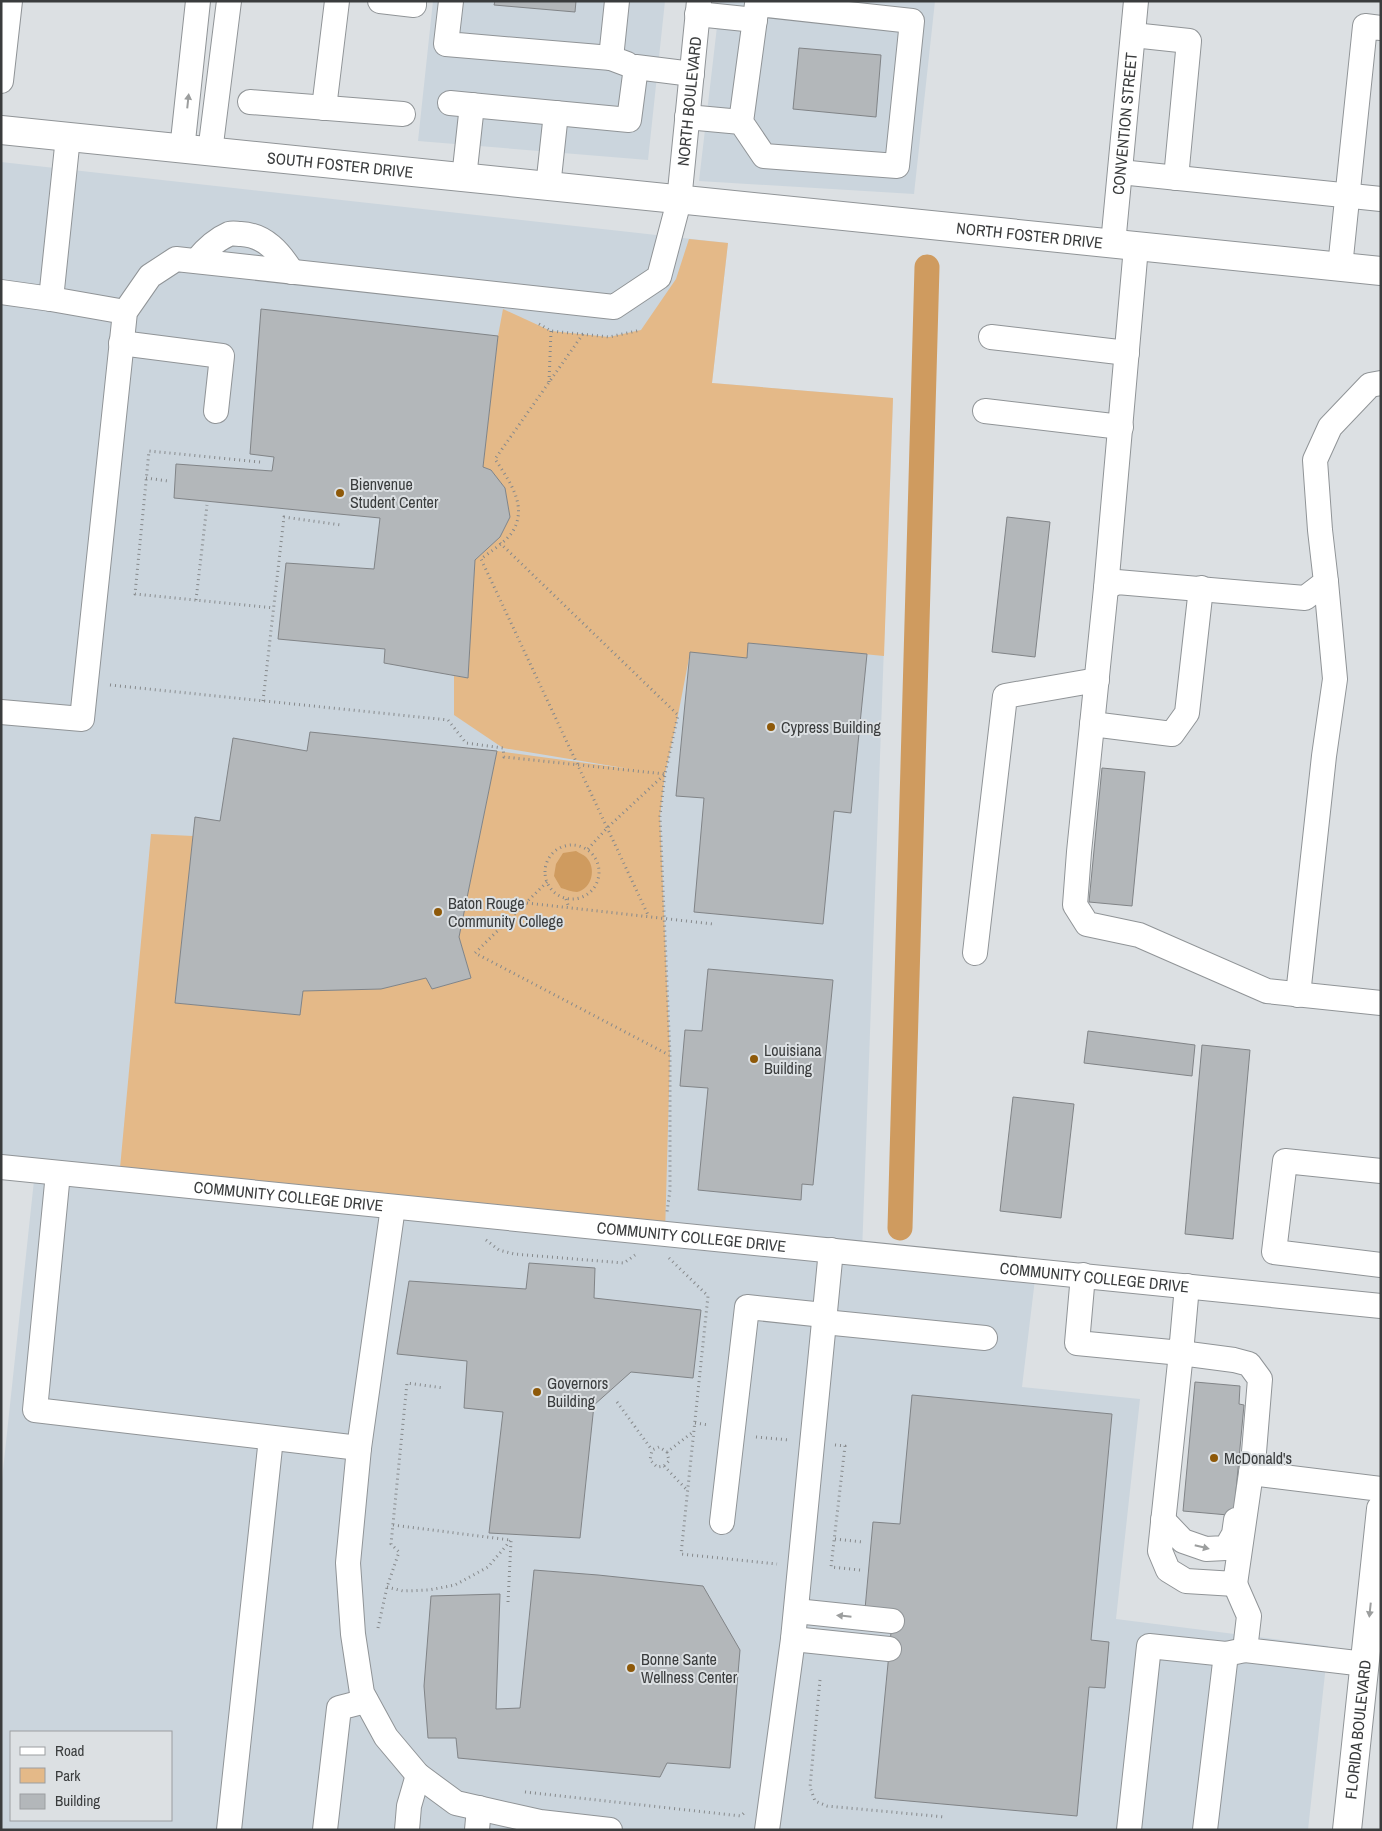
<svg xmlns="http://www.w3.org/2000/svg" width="1382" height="1831" viewBox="0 0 1382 1831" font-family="'Archivo Narrow',sans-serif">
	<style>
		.built { fill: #cbd5dd; fill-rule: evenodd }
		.green { fill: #e4b988 }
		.water { fill: #cf9b5f }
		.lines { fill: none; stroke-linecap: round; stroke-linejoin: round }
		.canal { stroke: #cf9b5f; stroke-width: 25 }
		.building { fill: #b3b7ba; stroke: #818487 }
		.minor-casing { stroke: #909497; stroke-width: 26 }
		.major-casing { stroke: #909497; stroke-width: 30 }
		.path { stroke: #86898b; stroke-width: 3; stroke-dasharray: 1 4; stroke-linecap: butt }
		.minor { stroke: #fff; stroke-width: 24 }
		.major { stroke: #fff; stroke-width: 28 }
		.oneway { fill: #9c9e9e }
		.poi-dot { fill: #8e5909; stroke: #dce0e3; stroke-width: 2 }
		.labels { text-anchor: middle; stroke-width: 4; stroke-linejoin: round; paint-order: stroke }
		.street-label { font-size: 16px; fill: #3a3c3d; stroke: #dce0e3 }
		.poi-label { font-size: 16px; fill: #3a3c3d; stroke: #dce0e3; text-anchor: start }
	</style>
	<rect width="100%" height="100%" fill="#dce0e3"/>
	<!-- built -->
	<path class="built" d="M 433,1 L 665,1 L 648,160 L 418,141 Z
		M 720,1 L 935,1 L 914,194 L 699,181 Z
		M 1,162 L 728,243 L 712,383 L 893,398 L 862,1253 L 1036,1271 L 1022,1387 L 1140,1399 L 1116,1619 L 1328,1646 L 1308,1830 L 1,1830 L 1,1489 L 35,1171 L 1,1168 ZM 11,1732 L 171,1732 L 171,1820 L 11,1820 Z"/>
	<!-- green -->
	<path class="green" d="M 689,239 L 728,243 L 712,383 L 893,398 L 884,656 L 748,643 L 747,658 L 690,653 L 678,715 L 665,774 L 660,816 L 670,1056 L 665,1234 L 119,1179 L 151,834 L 193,836 L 175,1003 L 300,1015 L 303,991 L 381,989 L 426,978 L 432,989 L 471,978 L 459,937 L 497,751 L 630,769 L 503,748 L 454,715 L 454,676 L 468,678 L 475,560 L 500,537 L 510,517 L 505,488 L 491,470 L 483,467 L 498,336 L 503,309 L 551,331 L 609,337 L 641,330 L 676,279 Z"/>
	<!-- water -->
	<path class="water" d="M 576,851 C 579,853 584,855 586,857 C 597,868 592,889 577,892 C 572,892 565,889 561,888 L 554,876 L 556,864 L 563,853 Z"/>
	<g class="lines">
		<!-- canal -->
		<path class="canal" d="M 900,1228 L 927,267"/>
	</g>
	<!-- building -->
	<path class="building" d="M 495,1 L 576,1 L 575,12 L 494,5 Z
		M 799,48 L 881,55 L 876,117 L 793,109 Z
		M 261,309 L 498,336 L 483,467 L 491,470 L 505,488 L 510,517 L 500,537 L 475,560 L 468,678 L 384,663 L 385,649 L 278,639 L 286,563 L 374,569 L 380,518 L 174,498 L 176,464 L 272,471 L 274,457 L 250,454 Z
		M 1007,517 L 1050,522 L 1035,657 L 992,652 Z
		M 748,643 L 867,654 L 851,813 L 834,811 L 823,924 L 694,912 L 704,798 L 676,796 L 690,652 L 747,658 Z
		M 310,732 L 497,751 L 459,937 L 471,978 L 432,989 L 426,978 L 381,989 L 303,991 L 300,1015 L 175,1003 L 195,817 L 220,821 L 233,738 L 307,751 Z
		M 1102,768 L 1145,772 L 1132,906 L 1089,902 Z
		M 708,969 L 833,980 L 813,1185 L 802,1184 L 801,1200 L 698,1190 L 708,1088 L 680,1086 L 685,1030 L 702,1031 Z
		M 1088,1031 L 1195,1045 L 1192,1076 L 1084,1063 Z
		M 1202,1045 L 1250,1050 L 1233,1239 L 1185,1234 Z
		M 1013,1097 L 1074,1104 L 1061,1218 L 1000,1211 Z
		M 529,1263 L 595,1268 L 594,1298 L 701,1310 L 693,1378 L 631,1372 L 594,1405 L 580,1538 L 489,1533 L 503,1412 L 464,1408 L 467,1361 L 397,1354 L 409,1281 L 526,1289 Z
		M 1195,1382 L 1240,1386 L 1239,1404 L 1244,1405 L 1234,1512 L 1228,1515 L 1183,1511 Z
		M 912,1395 L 1112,1414 L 1091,1640 L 1109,1642 L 1105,1688 L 1089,1687 L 1077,1816 L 875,1798 L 893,1612 L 865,1609 L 873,1522 L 900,1524 Z
		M 534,1570 L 598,1575 L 703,1586 L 740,1650 L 730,1768 L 667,1763 L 660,1777 L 458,1758 L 456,1738 L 428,1738 L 424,1686 L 431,1596 L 500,1594 L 496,1709 L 520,1708 Z"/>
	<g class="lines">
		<!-- minor casing -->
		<g class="minor-casing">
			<g id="minor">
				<path d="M 380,1 L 414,5 L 414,1"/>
				<path d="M 451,1 L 446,44 L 611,58"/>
				<path d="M 617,1 L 611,58 L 627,64"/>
				<path d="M 697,14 L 755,20"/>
				<path d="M 1133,35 L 1189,41 L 1176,178"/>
				<path d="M 1,81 L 10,1"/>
				<path d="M 250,102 L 403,114"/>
				<path d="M 450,103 L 629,120 L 636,67 L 692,74"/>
				<path d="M 324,108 L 337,1"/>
				<path d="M 687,117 L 741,122 L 764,156 L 897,166 L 912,21 L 757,4 L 741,122"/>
				<path d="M 182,150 L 198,1"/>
				<path d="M 210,152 L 229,1"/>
				<path d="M 1120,172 L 1381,199"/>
				<path d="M 464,178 L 472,105"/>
				<path d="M 548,187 L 556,113"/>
				<path id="s1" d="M 1113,244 L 1136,1"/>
				<path d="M 196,261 C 205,250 215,240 229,234 C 233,233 237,234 241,234 C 265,235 280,253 292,272"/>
				<path d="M 1340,267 L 1365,26 L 1381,28"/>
				<path d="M 1,292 L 51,299 L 125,312"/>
				<path d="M 51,299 L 68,137"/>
				<path d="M 991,337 L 1127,353"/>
				<path d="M 121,343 L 222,356 L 216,411"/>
				<path d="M 1381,383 L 1370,385 L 1330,427 L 1315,460 L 1320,530 L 1326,582 L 1305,598 L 1117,582 L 1106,588 L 1079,852 L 1075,905 L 1087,924 L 1139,935 L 1267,991 L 1381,1003"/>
				<path d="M 985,411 L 1121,427"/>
				<path d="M 1106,588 L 1136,247"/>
				<path id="s2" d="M 1,712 L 82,719 L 125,312 L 150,276 L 176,259 L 614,307 L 659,277 L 679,201 L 699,1"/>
				<path d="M 1092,724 L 1172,734 L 1187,713 L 1201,588"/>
				<path d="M 975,953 L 1005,696 L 1097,680"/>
				<path d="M 1298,995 L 1324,756 L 1335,679 L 1326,582"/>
				<path id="s3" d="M 1,1167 L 1381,1306"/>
				<path d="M 1381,1171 L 1285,1161 L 1274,1252 L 1381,1265"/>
				<path d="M 58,1173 L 35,1410 L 359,1448"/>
				<path d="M 393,1207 L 359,1448 L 348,1563 L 353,1634 L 362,1693 L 386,1737 L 418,1775 L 456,1803 L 540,1822 L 610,1830"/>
				<path d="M 1083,1275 L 1077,1343 L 1181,1353 L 1187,1286"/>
				<path d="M 824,1322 L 985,1338"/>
				<path d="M 1181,1353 L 1234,1360 L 1249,1364 L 1260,1379 L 1254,1452 L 1235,1584 L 1186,1581 L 1168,1570 L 1160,1551 Z"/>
				<path d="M 1251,1473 L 1381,1489"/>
				<path d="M 1163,1520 L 1183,1541 L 1206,1549 L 1226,1548 L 1234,1534 L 1236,1520"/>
				<path d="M 722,1522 L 747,1307 L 824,1315"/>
				<path d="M 1235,1584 L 1249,1616 L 1245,1650 L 1365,1664"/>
				<path d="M 796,1611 L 892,1621"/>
				<path d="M 793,1639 L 889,1649"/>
				<path d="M 229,1830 L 271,1438"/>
				<path d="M 325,1830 L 339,1708 L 366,1701"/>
				<path d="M 407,1830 L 409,1806 L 418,1775"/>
				<path d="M 477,1830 L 479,1808"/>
				<path d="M 767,1830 L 793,1639 L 831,1250"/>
				<path d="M 1129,1830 L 1149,1646 L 1226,1654"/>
				<path d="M 1205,1830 L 1226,1654 L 1245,1650"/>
			</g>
		</g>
		<!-- major casing -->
		<g class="major-casing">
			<g id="major">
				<path id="s4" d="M 1,130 L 1381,271"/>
				<path id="s5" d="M 1347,1830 L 1381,1509"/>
			</g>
		</g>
		<!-- path -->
		<path class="path" d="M 539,324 L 551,331 L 609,337 L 641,330
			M 583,334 L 495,459 C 509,481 528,505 513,531 C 508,540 490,552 481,559 L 649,917
			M 549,382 L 551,331
			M 260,462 L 149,451 L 135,594 L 274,608
			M 146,478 L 168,481
			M 500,543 L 678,715 L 665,774 L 660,816 L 670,1056 L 670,1190 L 667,1212
			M 196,600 L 207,505
			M 110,685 L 448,720 L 466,743 L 503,748 L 504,757 L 665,774
			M 263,701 L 284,517 L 341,525
			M545 872a27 27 0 1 1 54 0a27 27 0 1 1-54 0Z
			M 588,849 L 607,828 L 664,775
			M 547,882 L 475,953 L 669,1055
			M 566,899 L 569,908
			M 527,903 L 713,924
			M 486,1240 L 499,1250 L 514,1254 L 624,1263 L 635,1255
			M 669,1258 L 708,1296 L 681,1554 L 777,1564
			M 617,1402 L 652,1450
			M 695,1423 L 709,1425
			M 756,1437 L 789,1440
			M 835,1445 L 845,1446 L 831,1567 L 860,1570
			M 667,1452 L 669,1461 L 664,1466 L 657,1467 L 650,1460 L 652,1450 L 659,1447 L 667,1452 L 693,1432
			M 664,1466 L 687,1490
			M 393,1525 L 510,1540
			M 835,1539 L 863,1542
			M 387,1587 L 403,1591 L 429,1590 L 455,1585 L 488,1567 L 511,1540
			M 508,1602 L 511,1541
			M 378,1628 L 387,1587 L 399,1552 L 391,1544 L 407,1383 L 444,1388
			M 820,1680 L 810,1787 L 815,1801 L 827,1806 L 945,1817
			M 525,1792 L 741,1816 L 744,1813"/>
		<!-- minor -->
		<use href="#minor" class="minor"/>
		<!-- major -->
		<use href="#major" class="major"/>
	</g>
	<!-- one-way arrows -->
	<defs><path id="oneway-solid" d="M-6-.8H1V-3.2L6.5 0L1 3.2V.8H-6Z" transform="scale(1.25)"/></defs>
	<g class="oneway">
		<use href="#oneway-solid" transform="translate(188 101) rotate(-84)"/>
		<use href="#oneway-solid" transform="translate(1202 1547) rotate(14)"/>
		<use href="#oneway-solid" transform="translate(1370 1610) rotate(96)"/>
		<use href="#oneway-solid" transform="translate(844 1616) rotate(-174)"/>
	</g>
	<!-- markers -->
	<g class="poi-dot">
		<circle cx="340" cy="493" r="5"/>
		<circle cx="771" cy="727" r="5"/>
		<circle cx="438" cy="912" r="5"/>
		<circle cx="754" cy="1059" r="5"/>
		<circle cx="537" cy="1392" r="5"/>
		<circle cx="1214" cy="1458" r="5"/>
		<circle cx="631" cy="1668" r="5"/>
	</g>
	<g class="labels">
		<!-- street labels -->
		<g class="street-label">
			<text dy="6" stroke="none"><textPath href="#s2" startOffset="1239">NORTH BOULEVARD</textPath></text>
			<text dy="6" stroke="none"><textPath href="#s1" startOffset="121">CONVENTION STREET</textPath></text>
			<text dy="6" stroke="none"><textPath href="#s4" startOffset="341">SOUTH FOSTER DRIVE</textPath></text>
			<text dy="6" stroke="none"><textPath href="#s4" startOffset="1034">NORTH FOSTER DRIVE</textPath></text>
			<text dy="6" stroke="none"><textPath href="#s3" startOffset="289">COMMUNITY COLLEGE DRIVE</textPath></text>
			<text dy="6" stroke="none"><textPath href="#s3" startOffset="694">COMMUNITY COLLEGE DRIVE</textPath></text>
			<text dy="6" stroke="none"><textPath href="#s3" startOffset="1099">COMMUNITY COLLEGE DRIVE</textPath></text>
			<text dy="6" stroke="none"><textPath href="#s5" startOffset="101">FLORIDA BOULEVARD</textPath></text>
		</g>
		<!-- poi labels -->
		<g class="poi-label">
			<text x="350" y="490">Bienvenue<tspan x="350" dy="18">Student Center</tspan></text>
			<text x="781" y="733">Cypress Building</text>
			<text x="448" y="909">Baton Rouge<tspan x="448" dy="18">Community College</tspan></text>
			<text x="764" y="1056">Louisiana<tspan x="764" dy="18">Building</tspan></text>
			<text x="547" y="1389">Governors<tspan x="547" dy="18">Building</tspan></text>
			<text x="1224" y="1464">McDonald's</text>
			<text x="641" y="1665">Bonne Sante<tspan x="641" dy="18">Wellness Center</tspan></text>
		</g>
	</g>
	<!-- border -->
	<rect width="1382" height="1831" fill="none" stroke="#3a3c3d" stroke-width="5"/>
	<!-- legend -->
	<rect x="10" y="1731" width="162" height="90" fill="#dce0e3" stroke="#9b9ea1"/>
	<rect x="20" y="1747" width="25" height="8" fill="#ffffff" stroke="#9b9ea1"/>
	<text x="55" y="1756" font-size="15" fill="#3a3c3d">Road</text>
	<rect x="20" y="1768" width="25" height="15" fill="#e4b988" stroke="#9b9ea1"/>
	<text x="55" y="1781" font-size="15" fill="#3a3c3d">Park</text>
	<rect x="20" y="1794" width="25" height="15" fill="#b3b7ba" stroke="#9b9ea1"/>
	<text x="55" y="1806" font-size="15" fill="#3a3c3d">Building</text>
</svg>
